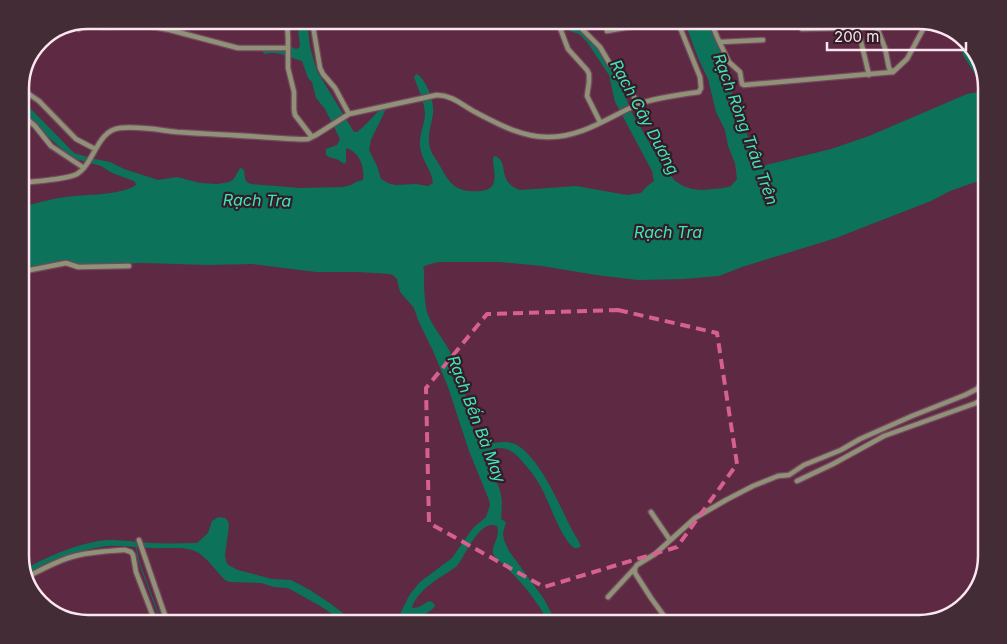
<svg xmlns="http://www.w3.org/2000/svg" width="1007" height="644" viewBox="0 0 1007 644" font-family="Inter,sans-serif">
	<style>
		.water { fill: #0c725a }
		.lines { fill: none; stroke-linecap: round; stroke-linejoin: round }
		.stream { stroke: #0c725a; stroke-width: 1 }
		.minor-casing { stroke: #76475f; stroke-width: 7 }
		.minor { stroke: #909278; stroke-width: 4.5 }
		.marked { fill: none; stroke: #d6608f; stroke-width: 4; stroke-dasharray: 10 6; stroke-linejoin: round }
		.labels { text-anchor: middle; stroke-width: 4.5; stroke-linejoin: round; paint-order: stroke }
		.water-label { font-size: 16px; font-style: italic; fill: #3de6bb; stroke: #341c27 }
		.rim { fill: none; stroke: #fbe6ef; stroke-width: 2.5 }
	</style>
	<rect width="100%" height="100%" fill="#5d2943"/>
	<!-- water -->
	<path class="water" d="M 297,20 L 307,20 L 310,47 L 317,71 L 354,132 L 357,132 C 361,129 365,125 369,121 C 374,116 378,110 385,107 L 386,109 L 371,140 L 369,150 L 377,166 L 381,179 L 390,184 L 396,185 L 416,184 L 428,186 L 433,183 C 432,170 421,160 420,146 C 419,135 424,126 425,115 C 425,102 418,89 414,77 L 416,74 C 421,76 423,80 426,85 C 431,94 434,104 433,114 C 432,123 428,132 429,141 C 429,149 433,155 437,161 C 450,183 453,193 481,191 C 501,189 493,172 493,158 L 495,156 C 510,162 496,182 520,190 L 576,186 L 627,195 L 641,193 L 646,187 L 654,181 L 652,171 L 615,102 L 609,75 L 587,42 L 579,34 L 570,31 L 568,24 L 568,20 L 578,20 L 598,48 L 603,58 L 620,74 L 623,90 L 631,111 L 657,156 L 664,164 L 674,180 L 683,186 L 692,189 L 701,190 L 724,188 L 731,186 L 737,179 L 735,163 L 728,146 L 725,130 L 716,112 L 708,79 L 698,58 L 684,20 L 707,20 L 729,71 L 733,99 L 741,124 L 762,160 L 762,166 L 831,149 L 869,136 L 967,94 L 978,92 L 980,87 L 980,82 L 963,55 L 954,30 L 957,31 L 978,54 L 987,83 L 987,178 L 950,191 L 931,201 L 836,238 L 742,267 L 719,276 L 684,279 L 638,280 L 596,275 L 542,266 L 499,262 L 439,262 L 427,265 L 423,267 C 425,272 424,275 424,281 C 424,291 425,303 427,312 C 432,327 444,339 450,352 C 457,367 463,384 467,400 C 472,414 470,431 481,443 C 492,445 504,439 515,444 C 539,456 558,502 570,526 C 573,533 578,539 581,546 L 578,548 L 574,548 C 561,538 551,507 543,491 C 538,480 529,469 521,460 C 515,453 508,447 498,448 C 491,449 487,454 487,461 C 486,469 495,478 498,485 C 503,497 502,507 501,519 L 506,522 L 503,533 L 504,540 L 509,551 L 544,599 L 557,624 L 549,624 C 536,597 516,576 494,556 C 489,546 501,539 497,526 C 479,519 466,555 457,566 C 442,577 419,588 412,607 L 413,608 L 419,607 L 429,601 C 432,601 434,603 435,606 C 430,614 419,614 416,624 L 395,624 L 410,594 L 420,582 L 452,558 L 473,528 L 486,517 L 490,505 L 489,500 L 469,451 L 448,387 L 433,351 L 418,320 L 414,308 L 400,292 L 397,279 L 393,275 L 389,274 L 358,272 L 316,272 L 252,264 L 209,265 L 141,263 L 80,266 L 64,263 L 20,270 L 20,208 C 35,203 50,199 66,197 C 85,194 120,196 136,185 L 136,184 L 134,181 L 112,173 L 101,166 L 72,158 L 20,112 L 20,100 L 31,109 L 74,153 L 95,159 L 110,162 L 124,169 L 158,180 L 177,177 L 200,183 L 218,184 L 229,182 L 233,180 L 240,168 L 241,168 L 244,170 C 245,177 244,182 251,184 L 300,188 L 343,187 L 351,185 L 356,182 L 363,180 C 365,167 359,151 346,148 L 346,162 L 344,164 C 344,164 339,160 338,160 C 332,156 324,160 326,149 L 337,145 L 340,139 L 325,109 L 316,98 L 312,82 L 308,78 L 302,61 C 291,58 276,50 266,54 L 263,53 L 264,50 L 284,50 L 292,47 L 296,49 L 300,47 Z
		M 218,517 L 225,518 L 228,521 L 229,526 L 225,555 L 226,561 L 228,565 L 238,570 L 272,579 L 291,580 L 310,590 L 331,604 L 357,624 L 346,624 L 322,607 L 288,588 L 274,587 L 261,583 L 229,582 L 225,580 C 217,572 205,555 195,551 C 182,546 166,549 153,548 C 137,548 122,545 107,546 C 78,549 51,564 25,577 L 23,570 C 46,557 72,546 98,541 C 116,538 133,542 151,543 C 167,544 182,543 197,543 L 208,533 L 212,521 Z"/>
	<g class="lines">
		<!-- stream -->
		<path class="stream" d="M 136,547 L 139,562 L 162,624"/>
		<!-- minor casing -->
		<g class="minor-casing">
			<path id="minor" d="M 87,20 L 102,27 L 149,26 L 170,30 L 238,48 L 288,48
				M 287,20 L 288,39 L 288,68 L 294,92 L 294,110 L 295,115 L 312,137
				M 312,20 L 320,68 L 323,74 L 335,88 L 349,114
				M 557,20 L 568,49 L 587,70 L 589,74 L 589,82 L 587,96 L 600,122
				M 580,20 L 583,30 L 600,47 L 610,64 L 623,74 L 638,105
				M 710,20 L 718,39 L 729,62 L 740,72 L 742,84 L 744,85 L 893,72 L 907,59 L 927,22
				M 858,20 L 859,33 L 869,75
				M 874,20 L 885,48 L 889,68 L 893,72
				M 76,25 L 79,29
				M 802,29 L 840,28 L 858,25
				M 607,31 L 641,25 L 657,20
				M 720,42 L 763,40
				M 20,88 L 39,101 L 76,139 L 95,149
				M 20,113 L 35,126 L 51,146 L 84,168
				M 20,183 C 34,181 66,180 77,174 C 94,164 97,130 120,128 C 139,126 159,130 177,132 C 205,134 234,135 262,137 C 277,138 292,140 308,139 L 316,135 L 349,114 L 437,95 C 452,95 462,105 475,112 C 498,124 523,138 550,137 C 583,137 610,116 639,104 C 658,97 679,95 699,92 L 701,88 L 700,77 L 677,20
				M 20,272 L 66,263 L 78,267 L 129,266
				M 797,481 L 833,464 L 884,436 L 976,403 L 987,396
				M 651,512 L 670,540
				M 139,540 L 168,624
				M 635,569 L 635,573 L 651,598 L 670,624
				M 25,578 C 41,570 58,560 75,556 C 91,552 109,551 125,550 L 131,552 L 133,555 L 136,572 L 156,624
				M 608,597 L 635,568 L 637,565 L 655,554 L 695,518 L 726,500 L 753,486 L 778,476 L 789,475 L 804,465 L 841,450 L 860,439 L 912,416 L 965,395 L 977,389 L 980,385 L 987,380"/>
		</g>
		<!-- minor -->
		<use href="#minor" class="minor"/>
	</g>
	<!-- marked area -->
	<path class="marked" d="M 618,310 L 717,333 L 737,464 L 677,547 L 544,587 L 429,523 L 426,388 L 487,314 Z"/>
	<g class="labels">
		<!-- water labels -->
		<g class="water-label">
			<text transform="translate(645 117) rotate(62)" y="6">Rạch Cây Dương</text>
			<text transform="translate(746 129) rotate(70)" y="6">Rạch Ròng Trâu Trên</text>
			<text transform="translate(257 200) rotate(1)" y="6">Rạch Tra</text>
			<text x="668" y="238">Rạch Tra</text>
			<text transform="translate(477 419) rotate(69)" y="6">Rạch Bến Bà May</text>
		</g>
	</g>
	<!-- crop -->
	<path d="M0 0H1007V644H0ZM88 29H919A59 59 0 0 1 978 88V556A59 59 0 0 1 919 615H88A59 59 0 0 1 29 556V88A59 59 0 0 1 88 29Z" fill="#442c37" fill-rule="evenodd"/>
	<path class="rim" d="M88 29H919A59 59 0 0 1 978 88V556A59 59 0 0 1 919 615H88A59 59 0 0 1 29 556V88A59 59 0 0 1 88 29Z"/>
	<!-- scale -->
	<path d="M827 42v8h139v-8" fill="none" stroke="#fbe6ef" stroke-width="2.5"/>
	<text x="834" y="42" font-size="15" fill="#fbe6ef" stroke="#341c27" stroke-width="4" paint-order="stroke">200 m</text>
</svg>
